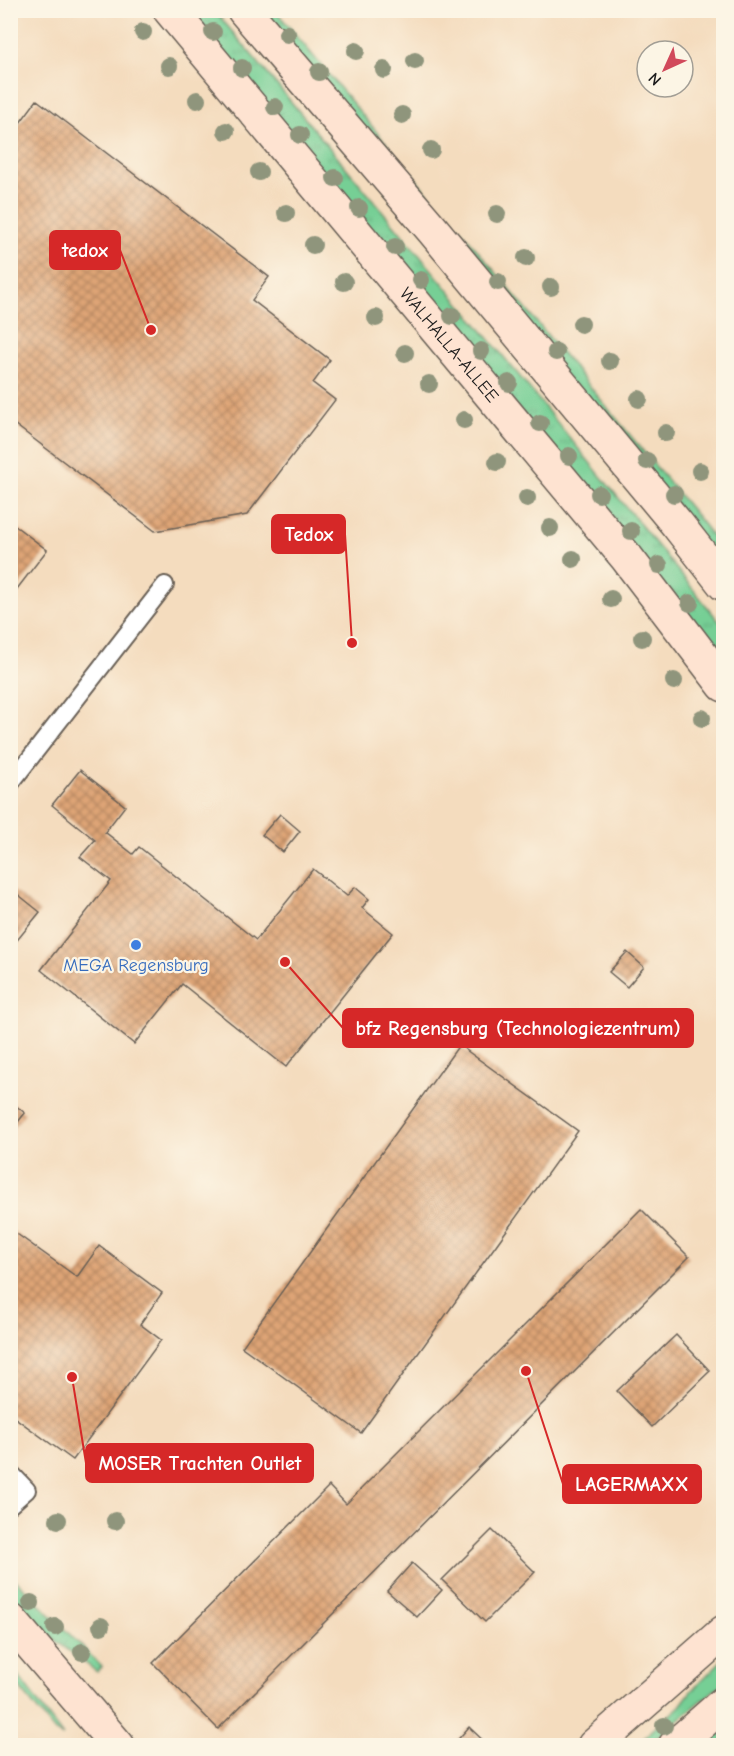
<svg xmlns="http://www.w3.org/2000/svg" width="734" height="1756" viewBox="0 0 734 1756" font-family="'Comic Neue',sans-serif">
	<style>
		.grass { fill: url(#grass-tufts); stroke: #497658; stroke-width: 1.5 }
		.building { fill: url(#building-cross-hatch) }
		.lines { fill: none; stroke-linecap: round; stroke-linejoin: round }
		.lane-casing { stroke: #685f55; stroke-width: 20 }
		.secondary-casing { stroke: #685f55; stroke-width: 36 }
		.lane { stroke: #fff; stroke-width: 16 }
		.secondary { stroke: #fee3d1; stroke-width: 33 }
		.tree { fill: #8f957c }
		.shop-dot { fill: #3f7fe0; stroke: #fcf5e5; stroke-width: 2 }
		.labels { text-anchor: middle; stroke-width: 4.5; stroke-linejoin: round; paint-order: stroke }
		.street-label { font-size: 18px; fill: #1c1c1c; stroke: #fcf5e5 }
		.shop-label { font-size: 18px; fill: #366cbe; stroke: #fcf5e5 }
		.leader { fill: none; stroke: #d62828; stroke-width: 2 }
		.callout-dot { fill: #d62828; stroke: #fcf5e5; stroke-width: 2 }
		.callout { fill: #d62828; stroke: #d62828; stroke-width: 2 }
		.callout-label { font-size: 20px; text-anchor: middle; font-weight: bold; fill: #fff }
	</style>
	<defs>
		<pattern id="grass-tufts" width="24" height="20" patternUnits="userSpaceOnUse" patternTransform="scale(1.5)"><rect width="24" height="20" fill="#76cf95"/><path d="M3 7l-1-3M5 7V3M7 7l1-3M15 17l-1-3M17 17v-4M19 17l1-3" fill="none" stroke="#66b180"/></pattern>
		<pattern id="building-cross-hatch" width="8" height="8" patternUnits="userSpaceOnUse" patternTransform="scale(1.5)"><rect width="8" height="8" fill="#dea476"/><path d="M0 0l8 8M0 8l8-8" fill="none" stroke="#b38560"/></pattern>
	</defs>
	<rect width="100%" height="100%" fill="#fcf5e5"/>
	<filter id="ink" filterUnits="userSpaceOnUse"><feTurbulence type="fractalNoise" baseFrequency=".0167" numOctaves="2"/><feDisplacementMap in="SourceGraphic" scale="12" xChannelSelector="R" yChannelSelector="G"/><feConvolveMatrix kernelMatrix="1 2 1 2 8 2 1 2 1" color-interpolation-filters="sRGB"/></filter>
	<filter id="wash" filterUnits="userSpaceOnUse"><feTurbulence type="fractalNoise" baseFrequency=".008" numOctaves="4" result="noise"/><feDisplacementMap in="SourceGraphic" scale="24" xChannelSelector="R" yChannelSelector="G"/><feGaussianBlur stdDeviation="1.35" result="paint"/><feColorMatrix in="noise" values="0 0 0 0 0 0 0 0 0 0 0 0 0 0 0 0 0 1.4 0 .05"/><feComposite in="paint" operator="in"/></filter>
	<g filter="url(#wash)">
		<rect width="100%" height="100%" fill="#f4dcbe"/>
		<!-- grass -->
		<path class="grass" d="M 185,11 L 215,11 L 477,324 L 723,626 L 723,666 Z
			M 258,11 L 276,11 L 430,196 L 421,205 Z
			M 460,229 L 700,520 L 723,550 L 723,569 L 450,238 Z
			M 10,1574 L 102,1667 L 97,1672 L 47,1634 L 11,1596 Z
			M 723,1659 L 723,1683 L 648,1745 L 634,1746 L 680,1706 L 692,1690 Z
			M 10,1666 L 11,1666 L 63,1736 L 55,1732 L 11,1677 Z
			M 723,1727 L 723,1741 L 718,1745 L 701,1745 Z"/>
		<g id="blocks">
			<!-- building -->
			<path class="building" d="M 37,100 L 269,277 L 252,300 L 330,360 L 313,383 L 335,400 L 247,515 L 155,531 L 10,421 L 10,136 Z
				M 10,522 L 47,550 L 10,598 Z
				M 80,770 L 125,806 L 105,832 L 133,854 L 139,847 L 256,940 L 313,869 L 347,896 L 355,887 L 369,899 L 362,908 L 393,933 L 286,1067 L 182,984 L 134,1044 L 41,970 L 111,881 L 80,857 L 95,840 L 52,805 Z
				M 280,814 L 300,831 L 283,852 L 262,835 Z
				M 10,888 L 40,912 L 10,949 Z
				M 627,952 L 644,967 L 627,987 L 609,972 Z
				M 459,1045 L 578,1131 L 361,1433 L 242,1347 Z
				M 10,1101 L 25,1113 L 10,1132 Z
				M 641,1209 L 689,1257 L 218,1729 L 153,1663 L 329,1486 L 346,1504 Z
				M 10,1229 L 77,1277 L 99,1246 L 162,1293 L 140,1324 L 161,1340 L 73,1460 L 10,1414 Z
				M 676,1335 L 710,1371 L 652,1427 L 617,1391 Z
				M 492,1530 L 535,1572 L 485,1622 L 442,1580 Z
				M 412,1563 L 442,1590 L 417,1617 L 387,1591 Z
				M 469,1727 L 471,1729 L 489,1746 L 452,1746 Z"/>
		</g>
	</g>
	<g filter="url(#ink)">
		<use href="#blocks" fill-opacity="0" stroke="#685f55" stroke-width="1.5"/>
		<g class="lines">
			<!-- lane casing -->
			<g class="lane-casing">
				<path id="lane" d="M 10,784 L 165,585
					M 10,1472 L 27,1490 L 10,1505"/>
			</g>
			<!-- secondary casing -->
			<g class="secondary-casing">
				<g id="secondary">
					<path id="s1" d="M 170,10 L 627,558 L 724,685"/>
					<path d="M 244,10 L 432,229 L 677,524 L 724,584"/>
					<path d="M 10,1620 L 118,1746"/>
					<path d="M 594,1746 L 724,1632"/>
					<path d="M 675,1746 L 724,1703"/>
				</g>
			</g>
			<!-- lane -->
			<use href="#lane" class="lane"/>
			<!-- secondary -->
			<use href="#secondary" class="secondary"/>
		</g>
		<!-- trees -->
		<g class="tree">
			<circle cx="143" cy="32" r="9"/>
			<circle cx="213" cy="32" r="9"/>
			<circle cx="287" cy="34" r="9"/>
			<circle cx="356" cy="51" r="9"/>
			<circle cx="415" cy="61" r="9"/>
			<circle cx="169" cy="66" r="9"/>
			<circle cx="242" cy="68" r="9"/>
			<circle cx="384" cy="70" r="9"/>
			<circle cx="319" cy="72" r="9"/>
			<circle cx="197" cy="100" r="9"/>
			<circle cx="275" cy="107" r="9"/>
			<circle cx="402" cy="115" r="9"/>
			<circle cx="226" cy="131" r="9"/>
			<circle cx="300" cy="135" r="9"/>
			<circle cx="431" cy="150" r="9"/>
			<circle cx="259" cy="172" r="9"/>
			<circle cx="335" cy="178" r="9"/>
			<circle cx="359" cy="208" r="9"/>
			<circle cx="286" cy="213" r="9"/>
			<circle cx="497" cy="214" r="9"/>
			<circle cx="313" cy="245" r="9"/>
			<circle cx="395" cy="247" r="9"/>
			<circle cx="526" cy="258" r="9"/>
			<circle cx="421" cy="280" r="9"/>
			<circle cx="344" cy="282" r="9"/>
			<circle cx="498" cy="282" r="9"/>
			<circle cx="551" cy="287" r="9"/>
			<circle cx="452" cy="316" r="9"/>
			<circle cx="376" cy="318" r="9"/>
			<circle cx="581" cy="324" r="9"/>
			<circle cx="481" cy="351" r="9"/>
			<circle cx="556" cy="352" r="9"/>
			<circle cx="405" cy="353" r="9"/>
			<circle cx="610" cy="361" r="9"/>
			<circle cx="509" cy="383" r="9"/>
			<circle cx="429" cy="384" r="9"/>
			<circle cx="639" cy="399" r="9"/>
			<circle cx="464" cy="420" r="9"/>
			<circle cx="540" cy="423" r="9"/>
			<circle cx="666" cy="433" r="9"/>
			<circle cx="569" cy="456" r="9"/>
			<circle cx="647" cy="461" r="9"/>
			<circle cx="497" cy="462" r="9"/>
			<circle cx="700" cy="471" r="9"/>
			<circle cx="599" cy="494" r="9"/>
			<circle cx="674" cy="494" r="9"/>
			<circle cx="527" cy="498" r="9"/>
			<circle cx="550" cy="528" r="9"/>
			<circle cx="631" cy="531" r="9"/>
			<circle cx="573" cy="559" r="9"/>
			<circle cx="659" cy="565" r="9"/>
			<circle cx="611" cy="599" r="9"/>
			<circle cx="690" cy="603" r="9"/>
			<circle cx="642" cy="638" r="9"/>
			<circle cx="674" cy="681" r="9"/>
			<circle cx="702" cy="718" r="9"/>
			<circle cx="58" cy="1520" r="9"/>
			<circle cx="115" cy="1521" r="9"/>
			<circle cx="31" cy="1603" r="9"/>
			<circle cx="101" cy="1626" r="9"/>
			<circle cx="55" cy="1627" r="9"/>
			<circle cx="82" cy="1652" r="9"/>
			<circle cx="664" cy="1726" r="9"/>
		</g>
	</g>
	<!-- markers -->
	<circle class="shop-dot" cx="136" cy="945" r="6"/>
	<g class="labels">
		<!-- street labels -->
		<g class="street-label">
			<text dy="6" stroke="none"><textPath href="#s1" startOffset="436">WALHALLA-ALLEE</textPath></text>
		</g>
		<!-- shop labels -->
		<g class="shop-label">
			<text x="136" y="971">MEGA Regensburg</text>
		</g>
	</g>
	<!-- callouts -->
	<path class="leader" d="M151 330L120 250M352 643L345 534M285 962L343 1028M72 1377L86 1463M526 1371L563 1484"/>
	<g class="callout-dot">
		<circle cx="151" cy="330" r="6"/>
		<circle cx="352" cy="643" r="6"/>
		<circle cx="285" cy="962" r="6"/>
		<circle cx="72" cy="1377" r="6"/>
		<circle cx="526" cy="1371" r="6"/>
	</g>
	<g class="callout">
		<rect x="50" y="231" width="70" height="38" rx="6"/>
		<rect x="272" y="515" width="73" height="38" rx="6"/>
		<rect x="343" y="1009" width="350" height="38" rx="6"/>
		<rect x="86" y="1444" width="227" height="38" rx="6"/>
		<rect x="563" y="1465" width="138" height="38" rx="6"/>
	</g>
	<g class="callout-label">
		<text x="85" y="257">tedox</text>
		<text x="309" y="541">Tedox</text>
		<text x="518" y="1035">bfz Regensburg (Technologiezentrum)</text>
		<text x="200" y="1470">MOSER Trachten Outlet</text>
		<text x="632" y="1491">LAGERMAXX</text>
	</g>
	<!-- margin -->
	<rect width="734" height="1756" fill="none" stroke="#fcf5e5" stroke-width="36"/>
	<!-- north arrow -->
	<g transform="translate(665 69) rotate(225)"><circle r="28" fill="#fcf5e5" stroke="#a29e95" stroke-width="1.5"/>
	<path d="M0-4.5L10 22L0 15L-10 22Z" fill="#d1495b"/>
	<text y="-9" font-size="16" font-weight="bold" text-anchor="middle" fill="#1c1c1c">N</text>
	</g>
</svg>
